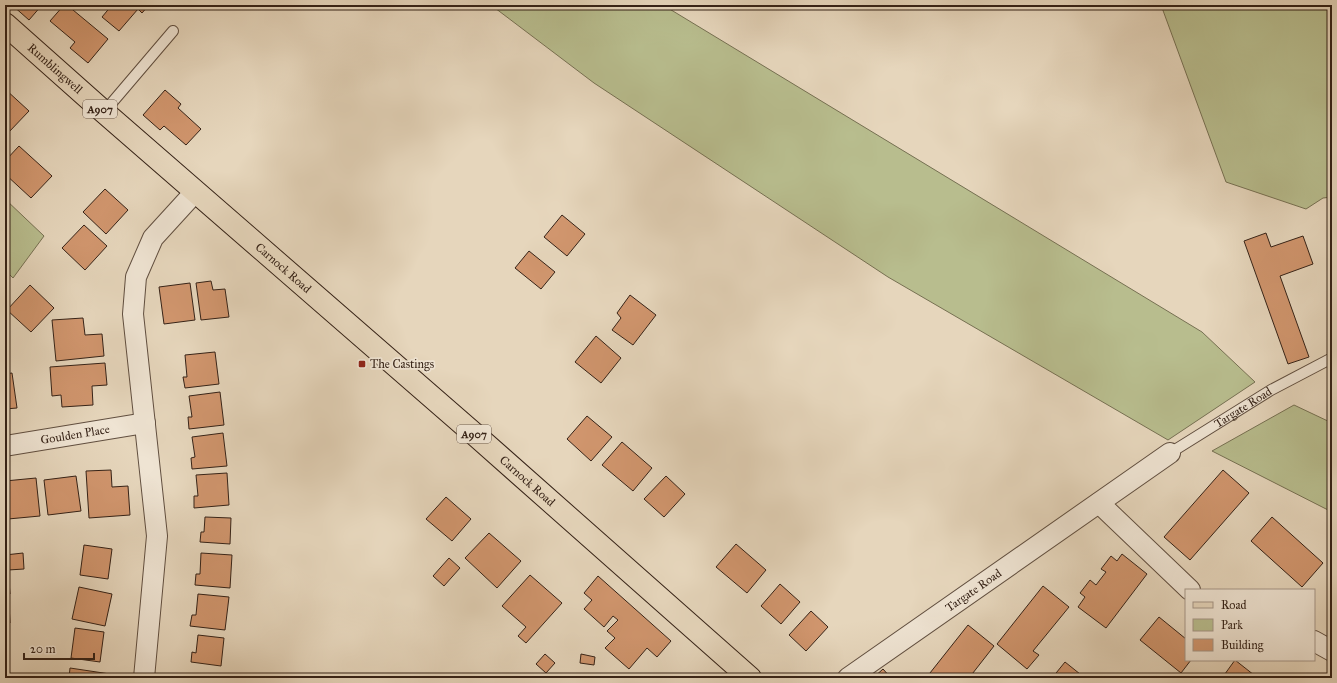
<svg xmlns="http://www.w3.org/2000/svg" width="1337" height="683" viewBox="0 0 1337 683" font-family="'IM FELL Great Primer',serif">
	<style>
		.green { fill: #b8bd8e; stroke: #767052 }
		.building { fill: #d1966e; stroke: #352217 }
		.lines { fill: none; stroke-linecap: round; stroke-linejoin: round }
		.service-casing { stroke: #614f40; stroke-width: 12 }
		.minor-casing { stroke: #614f40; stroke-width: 22 }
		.primary-casing { stroke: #352217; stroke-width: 24 }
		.service { stroke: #efe4d3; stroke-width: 10 }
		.minor { stroke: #efe4d3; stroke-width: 20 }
		.primary { stroke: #e6d6bc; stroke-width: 22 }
		.poi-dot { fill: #8f2418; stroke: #efe4d3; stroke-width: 1.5 }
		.labels { text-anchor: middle; stroke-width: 3.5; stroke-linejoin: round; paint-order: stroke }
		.shield { fill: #efe4d3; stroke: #6d5c4f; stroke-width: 1 }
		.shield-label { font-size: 11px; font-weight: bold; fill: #352217 }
		.street-label { font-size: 12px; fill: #352217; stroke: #efe4d3 }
		.poi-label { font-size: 12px; fill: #352217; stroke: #efe4d3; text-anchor: start }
	</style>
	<rect width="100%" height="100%" fill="#e6d6bc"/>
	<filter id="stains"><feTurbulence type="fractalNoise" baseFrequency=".005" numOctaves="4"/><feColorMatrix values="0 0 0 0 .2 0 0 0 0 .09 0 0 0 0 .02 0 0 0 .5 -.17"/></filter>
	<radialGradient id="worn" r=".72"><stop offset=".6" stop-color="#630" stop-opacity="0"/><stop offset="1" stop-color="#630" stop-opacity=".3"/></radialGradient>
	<!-- green -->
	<path class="green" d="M 491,5 L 663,5 L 1202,332 L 1255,382 L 1168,440 L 888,277 L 594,83 Z
		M 1161,5 L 1332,5 L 1332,197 L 1323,198 L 1306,209 L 1226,182 Z
		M 5,199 L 44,236 L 13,278 L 5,270 Z
		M 1294,405 L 1332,423 L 1332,512 L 1212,451 Z"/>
	<!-- building -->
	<path class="building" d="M 12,5 L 42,5 L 29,20 Z
		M 64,5 L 67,5 L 108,39 L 88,63 L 70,48 L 75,42 L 50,21 Z
		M 112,5 L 149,5 L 142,13 L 138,9 L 119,31 L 102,17 Z
		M 5,89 L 29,111 L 8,133 L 5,130 Z
		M 165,90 L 181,104 L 178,108 L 201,129 L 186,145 L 164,126 L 160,130 L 143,115 Z
		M 19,146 L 52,176 L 31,198 L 5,174 L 5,161 Z
		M 105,189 L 128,210 L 106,234 L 83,212 Z
		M 562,215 L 585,234 L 567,256 L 544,237 Z
		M 84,225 L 107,246 L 85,270 L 62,248 Z
		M 1266,233 L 1271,247 L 1303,236 L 1313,264 L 1280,276 L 1309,357 L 1288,364 L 1244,241 Z
		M 529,251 L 555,272 L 541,289 L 515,268 Z
		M 211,281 L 213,290 L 225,289 L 229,317 L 201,320 L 196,283 Z
		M 190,283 L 195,320 L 164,324 L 159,287 Z
		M 30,285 L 54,308 L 31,332 L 7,310 Z
		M 630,295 L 656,315 L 633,345 L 612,330 L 621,318 L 617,313 Z
		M 83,318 L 85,335 L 102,334 L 104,356 L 56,361 L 52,320 Z
		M 596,336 L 621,358 L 601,383 L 575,362 Z
		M 215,352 L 219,384 L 185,388 L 183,377 L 187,377 L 185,355 Z
		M 105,363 L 107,385 L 92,386 L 93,405 L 62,407 L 61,395 L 52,396 L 50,367 Z
		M 12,373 L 17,408 L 5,409 L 5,374 Z
		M 220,392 L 224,425 L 189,429 L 188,417 L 192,417 L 189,396 Z
		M 587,416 L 612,437 L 591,461 L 567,439 Z
		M 223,433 L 227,466 L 192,469 L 191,458 L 195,457 L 192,437 Z
		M 622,442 L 652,468 L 633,491 L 602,465 Z
		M 111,470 L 112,487 L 128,486 L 130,515 L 89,518 L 86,471 Z
		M 1223,470 L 1249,493 L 1190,560 L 1164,537 Z
		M 227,473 L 229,505 L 194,508 L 194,496 L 198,496 L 196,475 Z
		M 76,476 L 81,511 L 48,515 L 44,480 Z
		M 666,476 L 685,494 L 664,517 L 644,499 Z
		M 36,478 L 40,516 L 8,519 L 5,481 Z
		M 446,497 L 471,519 L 452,541 L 426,519 Z
		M 205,517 L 231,518 L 230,544 L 200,542 L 201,532 L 204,532 Z
		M 1272,517 L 1323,563 L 1302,587 L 1251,541 Z
		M 489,533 L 521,561 L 497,588 L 465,558 Z
		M 736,544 L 766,570 L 747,593 L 716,567 Z
		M 84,545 L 112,549 L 108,579 L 80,575 Z
		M 23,553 L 24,569 L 8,570 L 10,594 L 5,595 L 5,555 Z
		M 201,553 L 232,555 L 230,588 L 195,585 L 196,574 L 200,574 Z
		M 1122,554 L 1147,574 L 1106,628 L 1078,607 L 1085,597 L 1080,593 L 1090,580 L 1096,585 L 1106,572 L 1101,569 L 1111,556 L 1117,561 Z
		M 449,558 L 460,568 L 444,586 L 433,576 Z
		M 530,575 L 562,603 L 526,643 L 518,636 L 526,627 L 502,606 Z
		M 598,576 L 671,641 L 657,657 L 647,648 L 629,669 L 605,648 L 615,638 L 607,631 L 618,620 L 613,616 L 604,627 L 584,609 L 592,600 L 584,593 Z
		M 780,584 L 800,602 L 781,624 L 761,606 Z
		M 1043,586 L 1069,607 L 1033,651 L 1039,655 L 1027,669 L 997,644 Z
		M 79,587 L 112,594 L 105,626 L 72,619 Z
		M 198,594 L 229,597 L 225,630 L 190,626 L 192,615 L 196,615 Z
		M 9,604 L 10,623 L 5,623 L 5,605 Z
		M 811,611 L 828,627 L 806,651 L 789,635 Z
		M 1159,617 L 1186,639 L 1186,660 L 1191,660 L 1181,673 L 1140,640 Z
		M 968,625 L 994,646 L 969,678 L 926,678 Z
		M 75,628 L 104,632 L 100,662 L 71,658 Z
		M 198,635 L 224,638 L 221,666 L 191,662 L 192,652 L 196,653 Z
		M 545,654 L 555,663 L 546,673 L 536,664 Z
		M 581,654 L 595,657 L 594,665 L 580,663 Z
		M 1235,660 L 1254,675 L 1251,678 L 1222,678 Z
		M 1065,662 L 1085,678 L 1052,678 Z
		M 70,668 L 110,674 L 109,678 L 69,678 Z
		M 883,669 L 891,678 L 873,678 Z
		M 188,674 L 220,678 L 188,678 Z"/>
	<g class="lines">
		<!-- service casing -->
		<g class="service-casing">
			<g id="service">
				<path d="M 104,112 L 173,31"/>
				<path id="s1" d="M 1170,453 L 1271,390 L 1332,358"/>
			</g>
		</g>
		<!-- minor casing -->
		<g class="minor-casing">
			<g id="minor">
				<path id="s2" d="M 5,446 L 145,423"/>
				<path d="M 1099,503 L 1190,590"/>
				<path d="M 1314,641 L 1332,651"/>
				<path d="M 144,678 L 157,536 L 133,314 L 136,277 L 153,238 L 195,192"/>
				<path id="s3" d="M 848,678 L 1170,453"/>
			</g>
		</g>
		<!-- primary casing -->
		<g class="primary-casing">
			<g id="primary">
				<path id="s4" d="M 5,24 L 104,112 L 472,432 L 750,678"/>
			</g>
		</g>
		<!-- service -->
		<use href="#service" class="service"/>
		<!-- minor -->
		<use href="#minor" class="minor"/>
		<!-- primary -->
		<use href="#primary" class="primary"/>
	</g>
	<!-- markers -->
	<rect class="poi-dot" x="358" y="360" width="8" height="8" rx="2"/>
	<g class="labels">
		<!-- shield labels -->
		<g class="shield">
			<rect x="83" y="100" width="34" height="18" rx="3"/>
			<rect x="457" y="425" width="34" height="18" rx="3"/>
		</g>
		<g class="shield-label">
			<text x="100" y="113">A907</text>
			<text x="474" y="438">A907</text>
		</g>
		<!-- street labels -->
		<g class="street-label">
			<text dy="4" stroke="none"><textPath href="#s4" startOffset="67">Rumblingwell</textPath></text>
			<text dy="4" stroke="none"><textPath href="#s4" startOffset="370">Carnock Road</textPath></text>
			<text dy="4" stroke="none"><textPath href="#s1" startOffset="86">Targate Road</textPath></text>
			<text dy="4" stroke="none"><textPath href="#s2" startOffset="71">Goulden Place</textPath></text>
			<text dy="4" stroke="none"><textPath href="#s4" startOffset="694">Carnock Road</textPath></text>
			<text dy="4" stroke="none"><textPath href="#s3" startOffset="153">Targate Road</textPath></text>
		</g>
		<!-- poi labels -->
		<g class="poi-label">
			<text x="370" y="368">The Castings</text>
		</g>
	</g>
	<!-- margin -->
	<rect width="1337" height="683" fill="none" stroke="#e6d6bc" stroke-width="20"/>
	<rect x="6" y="6" width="1325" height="671" fill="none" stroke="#352217" stroke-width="2"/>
	<rect x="10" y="10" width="1317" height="663" fill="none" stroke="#352217"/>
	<!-- legend -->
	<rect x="1185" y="589" width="130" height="72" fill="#efe4d3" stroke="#a59688"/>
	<rect x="1193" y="602" width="20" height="6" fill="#e6d6bc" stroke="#a59688"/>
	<text x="1221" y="609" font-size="12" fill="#352217">Road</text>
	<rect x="1193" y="619" width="20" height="12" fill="#b8bd8e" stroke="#a59688"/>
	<text x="1221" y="629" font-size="12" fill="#352217">Park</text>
	<rect x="1193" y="639" width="20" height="12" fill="#d1966e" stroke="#a59688"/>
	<text x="1221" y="649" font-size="12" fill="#352217">Building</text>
	<!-- scale -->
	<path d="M24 653v6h70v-6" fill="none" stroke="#352217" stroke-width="2"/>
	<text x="30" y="653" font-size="12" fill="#352217" stroke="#efe4d3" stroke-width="3" paint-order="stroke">20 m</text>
	<rect width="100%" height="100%" filter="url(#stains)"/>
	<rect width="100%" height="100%" fill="url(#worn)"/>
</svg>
